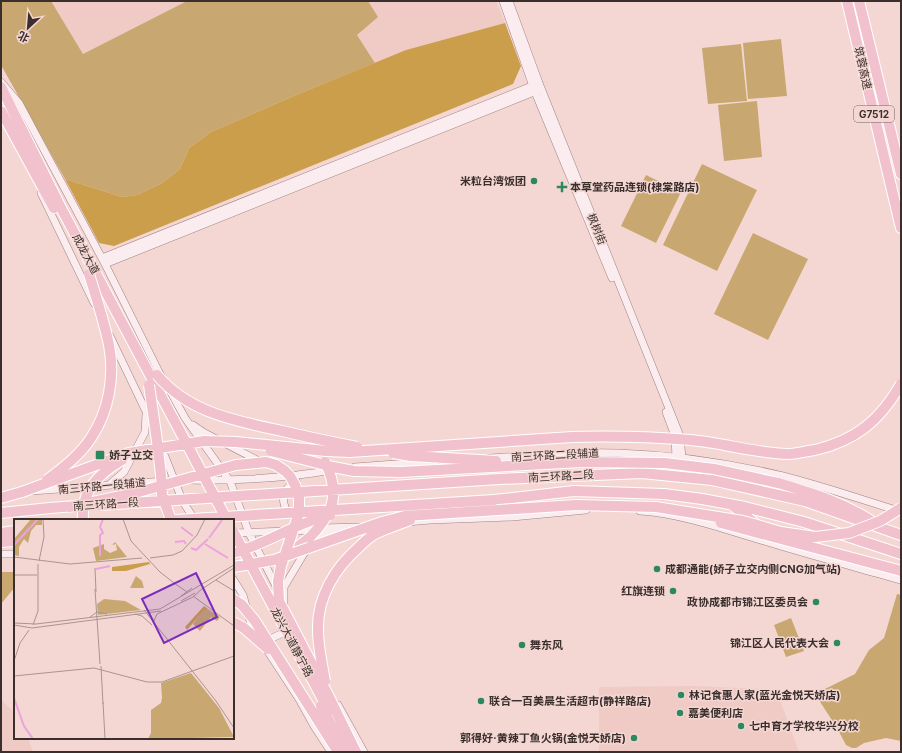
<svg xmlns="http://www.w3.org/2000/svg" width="902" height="753" viewBox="0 0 902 753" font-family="Inter,'Noto Sans SC',sans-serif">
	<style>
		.built { fill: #f0cac5 }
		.green { fill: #c8a870 }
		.forest { fill: #cb9e4c }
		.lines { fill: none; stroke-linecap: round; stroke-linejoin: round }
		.secondary-casing { stroke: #9e8480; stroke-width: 8 }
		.highway-casing { stroke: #fff; stroke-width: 12 }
		.secondary { stroke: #fbecf0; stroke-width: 7 }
		.highway { stroke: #f1c1cd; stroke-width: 10 }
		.highway-bridge-casing { stroke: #fff; stroke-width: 12; stroke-linecap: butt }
		.highway-bridge { stroke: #f1c1cd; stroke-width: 10 }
		.poi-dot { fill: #2c885f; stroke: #f4d7d3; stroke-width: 1.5 }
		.labels { text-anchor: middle; stroke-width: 3; stroke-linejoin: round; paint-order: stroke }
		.shield { fill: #f4d7d3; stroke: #72615f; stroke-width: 1 }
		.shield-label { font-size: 10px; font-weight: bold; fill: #3a2f2d }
		.street-label { font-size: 11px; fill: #3a2f2d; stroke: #f4d7d3 }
		.poi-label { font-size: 11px; font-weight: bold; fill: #3a2f2d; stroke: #f4d7d3; text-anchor: start }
		.inset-river { fill: none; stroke: #eca3dd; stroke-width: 2 }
		.inset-road { fill: none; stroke: #aa9491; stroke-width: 1 }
		.view { fill: #7b2cbf; fill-opacity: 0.15; stroke: #7b2cbf; stroke-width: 2 }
		.inset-edge { fill: none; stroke: #3a2f2d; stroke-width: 2 }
	</style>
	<rect width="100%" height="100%" fill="#f4d7d3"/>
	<!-- built -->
	<path class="built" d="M 51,1 L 187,1 L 83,54 Z
		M 368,1 L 496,1 L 505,23 L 406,50 L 375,63 L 357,35 L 377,17 Z
		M 693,686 L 761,689 L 780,700 L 799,752 L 599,752 L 599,687 Z
		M 1,700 L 15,713 L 15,738 L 28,738 L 33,752 L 1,752 Z"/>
	<!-- green -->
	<path class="green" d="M 1,1 L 51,1 L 83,54 L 187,1 L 368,1 L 378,17 L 357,35 L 375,63 L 289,98 L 211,132 L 189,148 L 180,169 L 162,183 L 137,195 L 122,197 L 65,179 L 1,65 Z
		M 781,39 L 787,96 L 748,99 L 743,43 Z
		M 741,44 L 747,101 L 708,104 L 702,48 Z
		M 757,101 L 762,157 L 724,161 L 718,105 Z
		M 702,164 L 757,190 L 717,271 L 663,245 Z
		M 646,175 L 681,192 L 656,243 L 621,226 Z
		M 753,233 L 808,259 L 768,340 L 714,314 Z
		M 1,572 L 15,572 L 15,587 L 1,604 Z
		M 897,594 L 901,595 L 901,741 L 886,738 L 864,743 L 856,748 L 852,748 L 846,745 L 837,728 L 815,694 L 855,674 L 869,650 L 884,638 Z
		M 791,618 L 804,651 L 786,657 L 774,625 Z"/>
	<!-- forest -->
	<path class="forest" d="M 505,23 L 521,66 L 513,84 L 114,246 L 99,243 L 65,179 L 122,197 L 137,195 L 162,183 L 180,169 L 189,148 L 211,132 L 289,98 L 406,50 Z"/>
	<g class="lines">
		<!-- secondary casing -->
		<g class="secondary-casing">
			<path id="secondary" d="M 503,1 L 535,92 L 612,278
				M 509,1 L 539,83 L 680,436 L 682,458
				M 1,82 L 19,103 L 105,264 L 162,378
				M 41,193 L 94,303
				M 102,258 L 537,84
				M 105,264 L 539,90
				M 110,336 L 152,424
				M 169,389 L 185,418 L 230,481 L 249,533 L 277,588
				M 666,412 L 675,436 L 676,458
				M 193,425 L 203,432 L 261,462
				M 160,444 L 183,502 L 195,520
				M 490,458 C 533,456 575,451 618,453 C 673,455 729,463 783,476 C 822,486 860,499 899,511
				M 355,467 L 436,461
				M 190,480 C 237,481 285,478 333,470
				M 110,484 L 124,472 L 145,432 L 146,415
				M 32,491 L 165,481
				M 640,511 C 683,514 723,529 764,541 C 809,555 855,567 901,580
				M 291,515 C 284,510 281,498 286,490 C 288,487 293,484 296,481
				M 407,522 L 430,520 L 512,517 L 586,510
				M 233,533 L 315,530 L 323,528 L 358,527
				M 1,554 L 15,554
				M 233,579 L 243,595 L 252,628 L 258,637
				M 284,603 L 284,587 L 312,540 L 319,536 L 339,531
				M 264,642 L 289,630
				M 265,647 L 299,699 L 314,726 L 331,752
				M 338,705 L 364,752"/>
		</g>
		<!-- highway casing -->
		<g class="highway-casing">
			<path id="highway" d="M 847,1 L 901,228
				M 859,1 L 901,174
				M 1,87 L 60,206 L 174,420
				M 1,111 L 54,208
				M 499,479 L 642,473 L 712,480 L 805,501 L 901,535
				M 778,483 C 811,493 840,501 870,520
				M 1,498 L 22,492
				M 494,500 L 574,491 L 664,494 L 702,499 L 745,507 L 804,522 L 901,554
				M 732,505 L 757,525
				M 1,513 L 50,508
				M 1,533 L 15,531
				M 1,542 L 15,541
				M 291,552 L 309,538"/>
		</g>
		<!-- secondary -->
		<use href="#secondary" class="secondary"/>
		<!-- highway -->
		<use href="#highway" class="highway"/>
		<!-- highway-bridge casing -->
		<g class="highway-bridge-casing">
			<path id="highway-bridge" d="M 157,375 C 189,413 236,421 282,431 C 307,437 332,442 357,447
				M 149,385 L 157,441 L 161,475 L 162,495 L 171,520
				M 174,420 L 227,520
				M 271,451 L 333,467 L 354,471 L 401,472 L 582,462 L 665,463 L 714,469 L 778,483
				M 393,453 L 411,456 L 496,461
				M 47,480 C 63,468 80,455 91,438 C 109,411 115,376 109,345 C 104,321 96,297 89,274
				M 22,492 L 129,453 L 204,441 L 236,442 L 326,451 L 350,452 L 572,437 C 612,436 652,437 691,440 C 723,443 755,453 788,454 C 796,454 806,451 815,450 C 857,440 880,420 901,384
				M 100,505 L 499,479
				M 69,507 L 135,493 L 236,465 L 266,462 L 276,465 L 285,471 L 290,476 L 295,485 L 299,498 L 299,505 L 298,516 L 281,566 L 278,581 L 279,601 L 327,693 L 356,752
				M 50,508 L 76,506
				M 83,520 C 81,491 98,474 122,460
				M 176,520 L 494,500
				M 721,523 L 901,571
				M 233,531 L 329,711
				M 309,538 C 333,514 341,494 325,462
				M 233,553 C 267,544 295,523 330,515
				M 233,567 L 274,560 L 382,522 L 405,516 L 576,505 L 656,507 L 743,521 L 781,532 L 815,537 L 849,533 L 880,521 L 901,508
				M 233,599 L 242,605 L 255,621 L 338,752
				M 233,622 L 244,628 L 268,649
				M 325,681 C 322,664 318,647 318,630 C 317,597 335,568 359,547 C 363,543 368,538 373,535 C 384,529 398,525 410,520
				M 321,706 L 346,752"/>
		</g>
		<!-- highway-bridge -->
		<use href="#highway-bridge" class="highway-bridge"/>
	</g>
	<!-- markers -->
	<g class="poi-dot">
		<circle cx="534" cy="181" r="4"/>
		<path d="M560 181h4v4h4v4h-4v4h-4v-4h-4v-4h4z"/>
		<rect x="95" y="450" width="10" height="10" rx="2"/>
		<circle cx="657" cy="569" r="4"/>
		<circle cx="673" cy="591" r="4"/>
		<circle cx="816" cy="602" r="4"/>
		<circle cx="837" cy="643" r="4"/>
		<circle cx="522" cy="645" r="4"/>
		<circle cx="681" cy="695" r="4"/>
		<circle cx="481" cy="701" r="4"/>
		<circle cx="680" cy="713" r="4"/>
		<circle cx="741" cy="726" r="4"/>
		<circle cx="634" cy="738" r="4"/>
	</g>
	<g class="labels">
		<!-- shield labels -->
		<rect class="shield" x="854" y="106" width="40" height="16" rx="3"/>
		<g class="shield-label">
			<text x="874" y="118">G7512</text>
		</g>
		<!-- street labels -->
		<g class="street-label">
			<text transform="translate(863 68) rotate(77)" y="4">筑蓉高速</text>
			<text transform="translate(597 229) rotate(68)" y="4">枫树街</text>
			<text transform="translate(86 254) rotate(62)" y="4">成龙大道</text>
			<text transform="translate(555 455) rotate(-3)" y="4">南三环路二段辅道</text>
			<text transform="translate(561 476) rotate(-3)" y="4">南三环路二段</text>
			<text transform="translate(102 486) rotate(-5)" y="4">南三环路一段辅道</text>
			<text transform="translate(106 504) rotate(-4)" y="4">南三环路一段</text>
			<text transform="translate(292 642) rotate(62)" y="4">龙兴大道静宁路</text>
		</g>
		<!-- poi labels -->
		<g class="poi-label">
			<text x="526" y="185" text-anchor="end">米粒台湾饭团</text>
			<text x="570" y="191">本草堂药品连锁(棣棠路店)</text>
			<text x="109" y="459">娇子立交</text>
			<text x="665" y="573">成都通能(娇子立交内侧CNG加气站)</text>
			<text x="665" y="595" text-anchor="end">红旗连锁</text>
			<text x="808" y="606" text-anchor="end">政协成都市锦江区委员会</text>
			<text x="829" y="647" text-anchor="end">锦江区人民代表大会</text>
			<text x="530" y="649">舞东风</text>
			<text x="689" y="699">林记食惠人家(蓝光金悦天娇店)</text>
			<text x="489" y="705">联合一百美晨生活超市(静祥路店)</text>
			<text x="688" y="717">嘉美便利店</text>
			<text x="749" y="730">七中育才学校华兴分校</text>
			<text x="626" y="742" text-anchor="end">郭得好·黄辣丁鱼火锅(金悦天娇店)</text>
		</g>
	</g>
	<!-- overview -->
	<g transform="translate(14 519)">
		<rect width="220" height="220" fill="#f4d7d3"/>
		<path d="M 17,0 L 28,0 L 28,6 L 22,6 L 17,12 L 14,24 L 10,20 L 5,28 L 5,37 L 0,36 L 0,20 ZM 101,23 L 113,38 L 82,42 L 79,29 L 90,25 L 90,30 L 96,34 L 103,31 L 102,25 L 98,26 ZM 122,57 L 128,62 L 130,69 L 116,69 ZM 90,80 L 111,82 L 127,91 L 84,96 L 83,85 ZM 190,90 L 194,90 L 206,98 L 203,102 L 197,98 L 186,112 L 179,105 ZM 177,154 L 205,189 L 220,218 L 134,220 L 137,214 L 137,191 L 147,184 L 148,179 L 147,164 Z" fill="#c8a870"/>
		<path d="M 135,43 L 136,45 L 112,52 L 98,52 L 98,48 ZM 190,87 L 194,90 L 190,91 L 173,111 L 171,108 Z" fill="#cb9e4c"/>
		<path class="inset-river" d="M 167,8 L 179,17M 195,19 L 208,1M 161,23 L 170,22 L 172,25M 191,25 L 214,39M 0,26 L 24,0M 177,29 L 182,31 L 194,20M 86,37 L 86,16 L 89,14 L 86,8 L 89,0M 82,50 L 96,47M 0,179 L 10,207 L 19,220"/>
		<path class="inset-road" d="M 109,0 L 117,22 L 146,53 L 160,64M 0,38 L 56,45 L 128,39M 136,39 L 159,36 L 168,32 L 183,16 L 191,0M 25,42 L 30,18 L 29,0M 81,49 L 82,73M 0,56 L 23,56M 202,61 L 220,72M 160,64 L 173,73M 81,70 L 86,145M 188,70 L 220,49M 167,77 L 178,69M 179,77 L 220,107M 167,82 L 181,74M 130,91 L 202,182 L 220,209M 121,95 L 128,97 L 138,106M 76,98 L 83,93 L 93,95M 0,104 L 22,105 L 146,90 L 220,46M 139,104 L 143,95 L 179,78 L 190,68M 0,106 L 18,109 L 147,92M 19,106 L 24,92 L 24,45M 0,142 L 6,124 L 15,111M 87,147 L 89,185M 0,157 L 80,149 L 133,163 L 148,163 L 220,137M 89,183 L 91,220"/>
		<path class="view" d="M 182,54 L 203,98 L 150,124 L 128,80 Z"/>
		<rect width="220" height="220" class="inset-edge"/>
	</g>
	<!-- border -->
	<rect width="902" height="753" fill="none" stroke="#3a2f2d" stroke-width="4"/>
	<!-- north arrow -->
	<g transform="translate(28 28) rotate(206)" stroke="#f4d7d3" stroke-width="3" paint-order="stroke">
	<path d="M0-3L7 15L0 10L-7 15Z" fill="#3a2f2d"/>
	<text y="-6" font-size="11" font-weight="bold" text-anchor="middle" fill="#3a2f2d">北</text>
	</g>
</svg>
